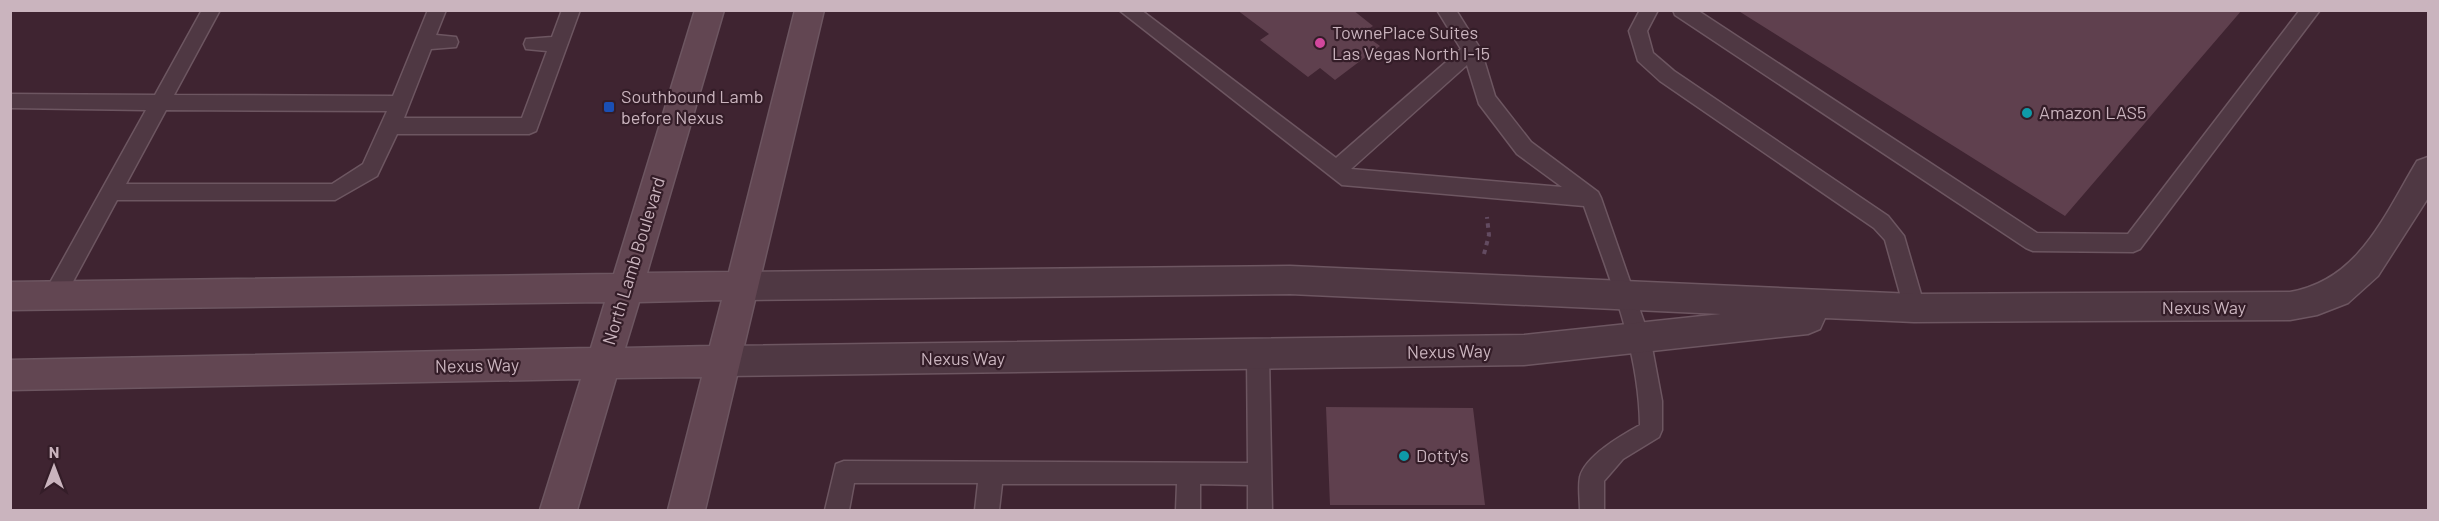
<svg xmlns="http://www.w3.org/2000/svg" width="2439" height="521" viewBox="0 0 2439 521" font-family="Barlow,sans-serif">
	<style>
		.building { fill: #5f404e }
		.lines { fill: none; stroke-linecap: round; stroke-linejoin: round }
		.lane-casing { stroke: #6d5661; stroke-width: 3 }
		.street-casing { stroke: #6d5661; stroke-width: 3 }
		.secondary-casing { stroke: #6d5661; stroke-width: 3 }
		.path { stroke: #634b61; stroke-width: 4; stroke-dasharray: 4.5 4.5; stroke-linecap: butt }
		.lane { fill: #4f3843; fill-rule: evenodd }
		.street { fill: #4f3843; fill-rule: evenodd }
		.secondary { fill: #624652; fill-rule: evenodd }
		.hotel-dot { fill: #d1479c; stroke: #341d28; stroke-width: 2 }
		.transit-dot { fill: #1a4fb4; stroke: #341d28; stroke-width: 2 }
		.culture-dot { fill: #0f9aa8; stroke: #341d28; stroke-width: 2 }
		.labels { text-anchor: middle; stroke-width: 4.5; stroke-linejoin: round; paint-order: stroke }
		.poi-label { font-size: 18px; fill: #cab4be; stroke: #341d28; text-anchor: start }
		.street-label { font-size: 18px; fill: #cab4be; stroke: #341d28 }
	</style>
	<rect width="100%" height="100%" fill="#3f2431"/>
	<!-- building -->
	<path class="building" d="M 1237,10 L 1353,10 L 1373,26 L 1362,33 L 1380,46 L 1335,80 L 1320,68 L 1308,77 L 1260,40 L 1269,34 Z
		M 1737,10 L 2242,10 L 2065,216 Z
		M 1326,407 L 1473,408 L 1485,505 L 1330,505 Z"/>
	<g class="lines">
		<!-- lane casing -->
		<g class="lane-casing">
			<path id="lane" d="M 202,10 L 220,10 L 174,95 L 393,96 L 428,10 L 446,10 L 436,35 L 456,37 L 458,42 L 456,47 L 431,49 L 404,118 L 522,118 L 547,51 L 526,49 L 524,44 L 526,39 L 552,37 L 562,10 L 580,10 L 536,131 L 529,134 L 397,134 L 377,176 L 335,200 L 117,200 L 62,302 L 54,305 L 46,302 L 43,296 L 46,290 L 146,110 L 10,108 L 10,94 L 155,95 ZM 166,110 L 387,111 L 363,164 L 332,184 L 126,184 Z
				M 1119,10 L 1141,10 L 1336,158 L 1461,49 L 1437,10 L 1456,10 L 1481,50 L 1495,96 L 1531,142 L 1598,192 L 1601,198 L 1651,342 L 1662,401 L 1662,430 L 1659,437 L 1623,459 L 1604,481 L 1604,510 L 1580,510 C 1580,500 1578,487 1580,477 C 1585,456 1622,435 1640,425 C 1639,348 1609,277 1584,206 L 1342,185 ZM 1467,65 L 1479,104 L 1517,154 L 1562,187 L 1351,169 Z
				M 1640,10 L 1658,10 L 1647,31 L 1653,53 L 1674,71 L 1888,216 L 1904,236 L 1925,308 L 1922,315 L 1914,317 L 1906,315 L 1885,240 L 1874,228 L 1660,81 L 1638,61 L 1629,31 Z
				M 1673,10 L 1697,10 L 2037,233 L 2128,234 L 2300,10 L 2320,10 L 2140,249 L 2133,252 L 2033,251 L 2026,248 L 1675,15 Z
				M 1258,345 L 1266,348 L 1269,355 L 1272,510 L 1248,510 L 1248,485 L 1200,484 L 1200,510 L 1176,510 L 1177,484 L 1002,484 L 999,510 L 975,510 L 978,483 L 854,483 L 849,510 L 825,510 L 836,464 L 844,461 L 1248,463 L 1247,355 L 1250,348 Z"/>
		</g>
		<!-- street casing -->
		<g class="street-casing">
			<path id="street" d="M 2428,157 L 2428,198 L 2378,276 L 2348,303 L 2317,315 L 2290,320 L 1914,322 L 1825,318 L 1820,329 L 1808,334 L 1524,365 L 724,376 L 712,372 L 707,361 L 712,350 L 724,346 L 1524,335 L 1721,314 L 1290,294 L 742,300 L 730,296 L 725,286 L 730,276 L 742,272 L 1290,266 L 1914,294 L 2290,292 C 2359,280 2384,216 2417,161 Z"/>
		</g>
		<!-- secondary casing -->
		<g class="secondary-casing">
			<path id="secondary" d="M 695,10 L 724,10 L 647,273 L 729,272 L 795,10 L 824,10 L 705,510 L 668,510 L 702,377 L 616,378 L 577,510 L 540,510 L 581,379 L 10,390 L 10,360 L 591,348 L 605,302 L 10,310 L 10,282 L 614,274 ZM 722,300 L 710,346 L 625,348 L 639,302 Z"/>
		</g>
		<!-- path -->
		<path class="path" d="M 1484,254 L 1489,235 L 1487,217"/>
		<!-- lane -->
		<use href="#lane" class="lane"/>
		<!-- street -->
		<use href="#street" class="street"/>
		<!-- secondary -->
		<use href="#secondary" class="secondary"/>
	</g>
	<!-- markers -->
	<circle class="hotel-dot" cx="1320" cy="43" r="6"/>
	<rect class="transit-dot" x="603" y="101" width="12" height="12" rx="3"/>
	<g class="culture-dot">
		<circle cx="2027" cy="113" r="6"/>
		<circle cx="1404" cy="456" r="6"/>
	</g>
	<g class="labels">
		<!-- poi labels -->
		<g class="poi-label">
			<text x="1332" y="39">TownePlace Suites<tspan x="1332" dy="21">Las Vegas North I-15</tspan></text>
			<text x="621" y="103">Southbound Lamb<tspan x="621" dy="21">before Nexus</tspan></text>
			<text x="2039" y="119">Amazon LAS5</text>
			<text x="1416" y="462">Dotty's</text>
		</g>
		<!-- street labels -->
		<g class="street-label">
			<text transform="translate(634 261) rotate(-73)" y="6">North Lamb Boulevard</text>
			<text x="2204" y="314">Nexus Way</text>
			<text transform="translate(1449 352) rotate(-1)" y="6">Nexus Way</text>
			<text x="963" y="365">Nexus Way</text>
			<text transform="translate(477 366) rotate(-1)" y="6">Nexus Way</text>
		</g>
	</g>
	<!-- border -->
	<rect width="2439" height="521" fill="none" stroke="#cab4be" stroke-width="24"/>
	<!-- north arrow -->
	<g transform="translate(54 467)" stroke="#341d28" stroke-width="4.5" paint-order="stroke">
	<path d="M0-4.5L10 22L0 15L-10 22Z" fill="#cab4be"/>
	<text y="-9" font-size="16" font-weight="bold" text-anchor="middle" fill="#cab4be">N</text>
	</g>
</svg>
